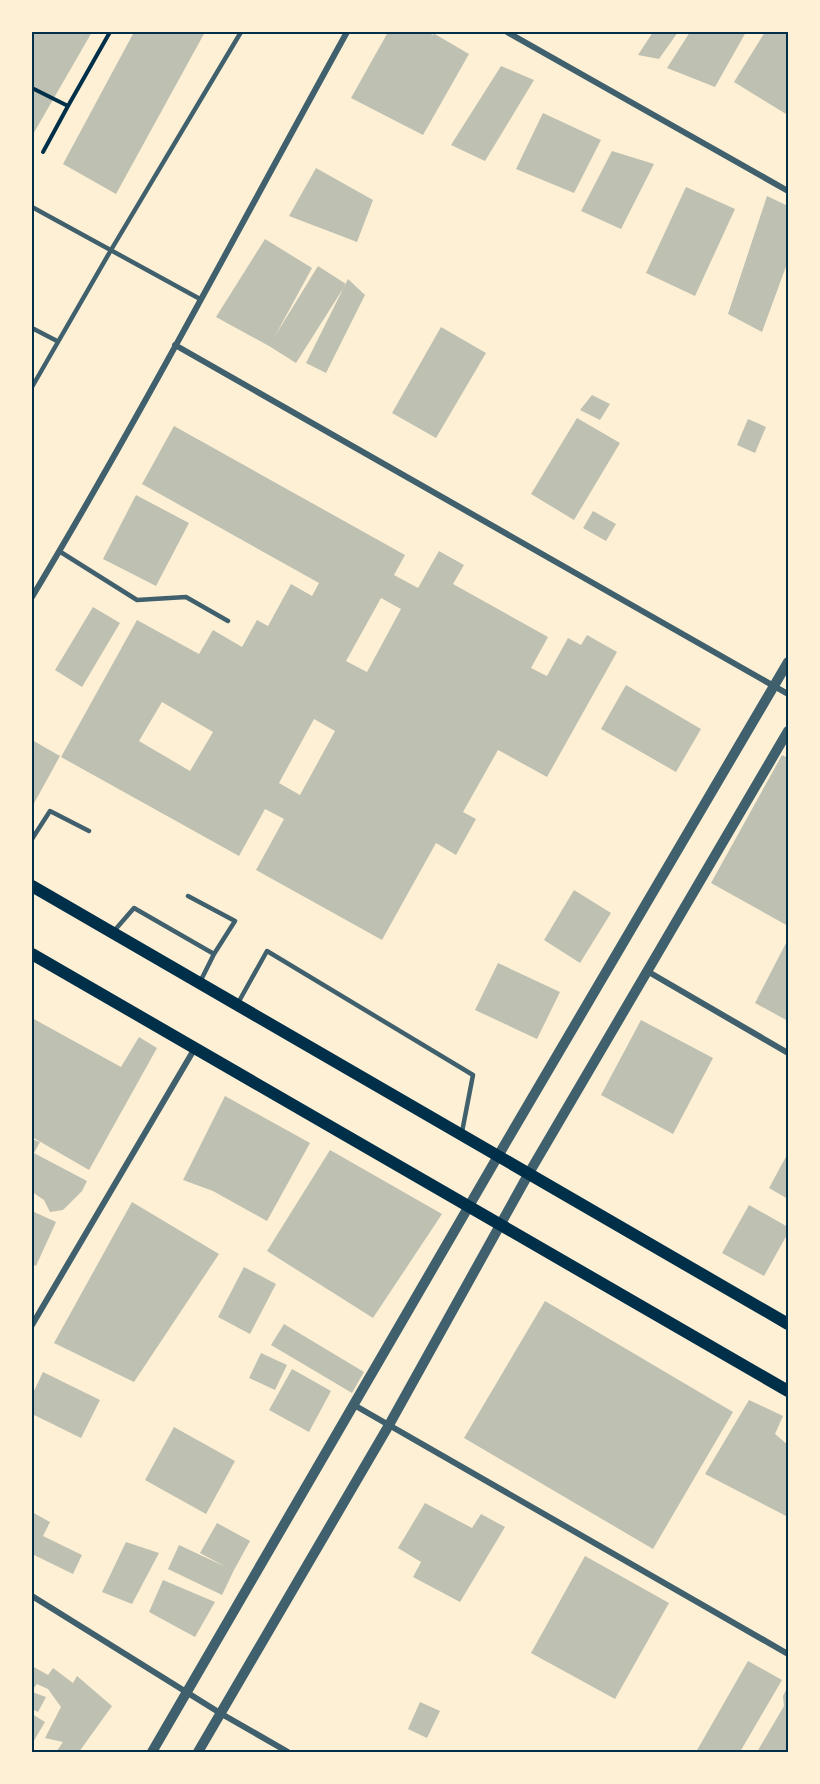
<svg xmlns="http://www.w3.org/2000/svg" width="820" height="1784" viewBox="0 0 820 1784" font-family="Ubuntu,sans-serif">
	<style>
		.building { fill: #bec0b2; fill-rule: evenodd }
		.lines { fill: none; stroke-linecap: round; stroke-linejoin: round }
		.path { stroke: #003049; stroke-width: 4 }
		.service { stroke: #3f606c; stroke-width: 4.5 }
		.minor { stroke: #3f606c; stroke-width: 6 }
		.tertiary { stroke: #3f606c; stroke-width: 10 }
		.secondary { stroke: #003049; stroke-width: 12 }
		.neatline { fill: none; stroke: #003049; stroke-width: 2 }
	</style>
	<rect width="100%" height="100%" fill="#fdf0d5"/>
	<!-- building -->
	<path class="building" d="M 32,32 L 92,32 L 32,136 Z
		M 134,32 L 205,32 L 116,194 L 63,164 Z
		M 388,32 L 426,32 L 433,35 L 433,33 L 469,54 L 423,135 L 351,98 Z
		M 653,32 L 678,32 L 659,59 L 638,55 Z
		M 690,32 L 746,32 L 715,87 L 667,68 Z
		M 765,32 L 788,32 L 788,111 L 786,114 L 734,82 Z
		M 501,66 L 534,80 L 485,161 L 451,145 Z
		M 543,113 L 601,140 L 574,193 L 516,169 Z
		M 612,151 L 654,164 L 621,229 L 581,211 Z
		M 316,168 L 373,200 L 357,242 L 289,216 Z
		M 686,187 L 735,209 L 695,296 L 646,273 Z
		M 767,196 L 788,206 L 788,261 L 762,332 L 728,314 Z
		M 265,239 L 312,268 L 275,336 L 318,266 L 346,284 L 296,363 L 269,346 L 216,317 Z
		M 348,279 L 365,295 L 326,373 L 306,363 Z
		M 441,327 L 486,353 L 436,438 L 392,413 Z
		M 592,395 L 610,404 L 600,420 L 580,410 Z
		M 577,418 L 620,443 L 574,520 L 531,494 Z
		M 748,419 L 766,427 L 755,453 L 737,445 Z
		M 174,426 L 405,555 L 394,575 L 418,588 L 439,551 L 464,565 L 453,584 L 548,637 L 531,668 L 547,676 L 568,638 L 581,645 L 587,635 L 617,652 L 547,777 L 498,750 L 463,812 L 476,819 L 456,855 L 436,843 L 382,940 L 256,870 L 284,819 L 265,809 L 239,856 L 61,757 L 137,620 L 199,654 L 213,630 L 242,647 L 257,620 L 268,626 L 291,584 L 312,596 L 319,583 L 142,484 ZM 381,598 L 401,609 L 367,672 L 346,661 ZM 162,702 L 213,732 L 190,771 L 139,741 ZM 314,719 L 335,731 L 300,795 L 279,783 Z
		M 136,495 L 189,523 L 156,586 L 103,559 Z
		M 593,511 L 616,524 L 606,541 L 583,528 Z
		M 93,607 L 120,623 L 82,687 L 55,670 Z
		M 626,685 L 701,729 L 676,772 L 601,729 Z
		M 32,740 L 60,756 L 32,807 Z
		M 782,755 L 788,758 L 788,926 L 711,883 Z
		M 574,890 L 611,913 L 580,963 L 544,940 Z
		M 786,943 L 788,944 L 788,1021 L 755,1003 Z
		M 498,963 L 560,992 L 537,1039 L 475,1010 Z
		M 32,1018 L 121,1067 L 139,1037 L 157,1048 L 89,1170 L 32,1137 Z
		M 641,1020 L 713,1058 L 673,1134 L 601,1095 Z
		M 225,1096 L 310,1143 L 267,1221 L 213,1191 L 183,1180 Z
		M 32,1139 L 40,1142 L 34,1153 L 87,1181 L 82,1191 L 63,1210 L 50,1212 L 44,1200 L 32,1192 Z
		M 330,1150 L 442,1214 L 373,1318 L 267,1251 Z
		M 788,1153 L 788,1199 L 769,1188 Z
		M 132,1202 L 219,1254 L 134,1382 L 54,1343 Z
		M 749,1205 L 788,1227 L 788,1233 L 764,1276 L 722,1253 Z
		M 32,1211 L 56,1222 L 36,1266 L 32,1264 Z
		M 244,1267 L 276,1284 L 250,1334 L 218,1317 Z
		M 545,1301 L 733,1412 L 653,1549 L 464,1438 Z
		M 284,1324 L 364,1372 L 352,1393 L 271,1345 Z
		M 261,1353 L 287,1365 L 275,1390 L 249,1378 Z
		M 292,1369 L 331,1391 L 309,1432 L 269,1410 Z
		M 43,1372 L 100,1400 L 81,1438 L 32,1414 L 32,1395 Z
		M 749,1400 L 783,1416 L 775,1434 L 788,1445 L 788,1517 L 705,1474 Z
		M 174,1427 L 235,1461 L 206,1514 L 145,1480 Z
		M 425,1503 L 472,1528 L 481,1514 L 505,1527 L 460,1602 L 413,1577 L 421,1562 L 398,1548 Z
		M 32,1512 L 50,1522 L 43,1536 L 82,1555 L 73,1574 L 32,1554 Z
		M 217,1523 L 250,1541 L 234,1570 L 222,1595 L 168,1569 L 179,1545 L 226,1567 L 200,1553 Z
		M 126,1542 L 159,1553 L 132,1604 L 102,1592 Z
		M 585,1556 L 669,1603 L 615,1699 L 531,1653 Z
		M 163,1580 L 215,1602 L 195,1637 L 149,1612 Z
		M 748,1661 L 782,1680 L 740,1752 L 696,1752 Z
		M 32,1666 L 48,1675 L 53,1668 L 73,1683 L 77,1676 L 112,1706 L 79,1752 L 56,1752 L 63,1742 L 45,1738 L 61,1707 L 48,1689 L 37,1684 L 32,1690 Z
		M 788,1686 L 788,1752 L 757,1752 L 784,1706 L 783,1696 Z
		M 32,1692 L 46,1697 L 38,1712 L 32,1709 Z
		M 420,1702 L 440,1711 L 427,1738 L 408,1729 Z
		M 32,1714 L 45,1722 L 32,1744 Z"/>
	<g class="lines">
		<!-- path -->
		<path class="path" d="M 32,88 L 68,106 L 43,152
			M 68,106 L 110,32"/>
		<!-- service -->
		<path class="service" d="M 32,207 L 200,299
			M 32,328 L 57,341
			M 32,387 L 111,250 L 241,32
			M 59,551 L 137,600 L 186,597 L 228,621
			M 32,839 L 50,811 L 89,831
			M 188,896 L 235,921 L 214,954 L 200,982
			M 114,931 L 134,908 L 214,954
			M 238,1003 L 267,951 L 473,1075 L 462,1132"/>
		<!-- minor -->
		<path class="minor" d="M 507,32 L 788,191
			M 175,345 L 788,694
			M 32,597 C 143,412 243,220 347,32
			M 647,971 L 788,1053
			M 32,1325 L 195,1048
			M 354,1405 L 788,1654
			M 32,1596 L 220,1713 L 288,1752"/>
		<!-- tertiary -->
		<path class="tertiary" d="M 152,1752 L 498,1156 L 788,662
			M 198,1752 L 389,1425 L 529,1173 L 788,731"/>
		<!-- secondary -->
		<path class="secondary" d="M 32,886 L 788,1324
			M 32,954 L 788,1391"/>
	</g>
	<!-- border -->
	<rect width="820" height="1784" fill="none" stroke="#fdf0d5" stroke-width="66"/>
	<rect x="33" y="33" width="754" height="1718" class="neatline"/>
</svg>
